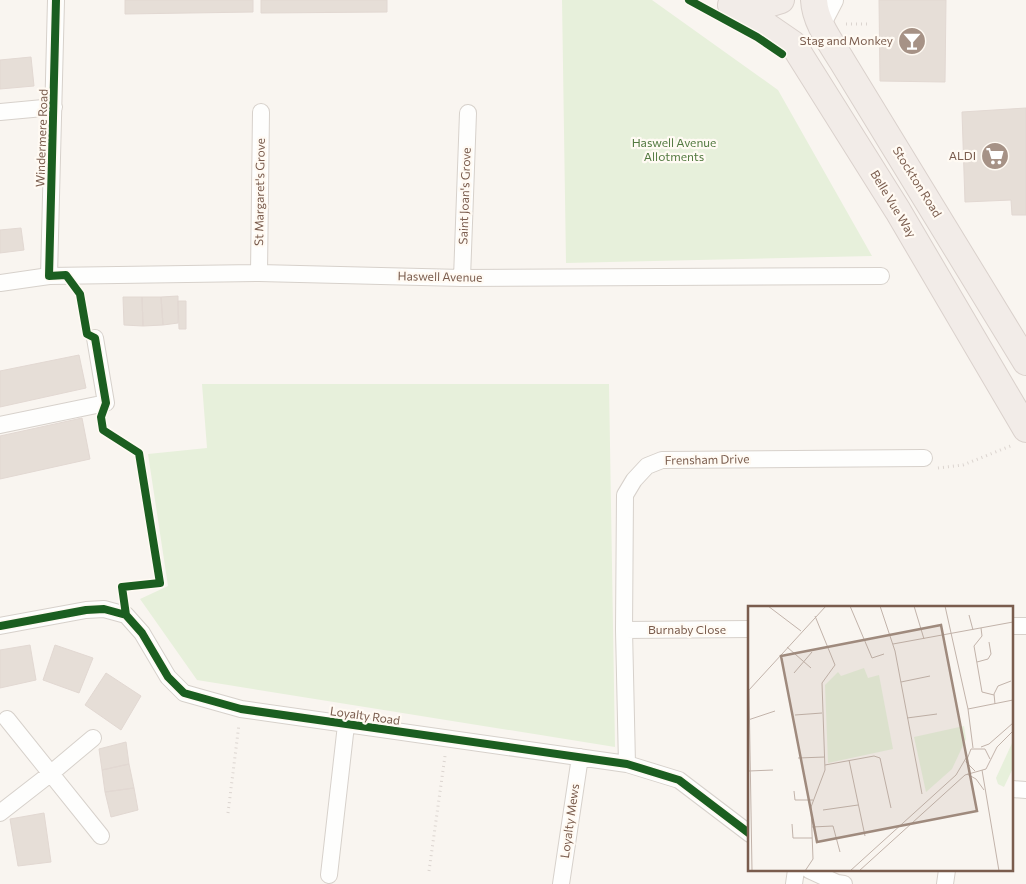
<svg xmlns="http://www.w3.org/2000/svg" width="1026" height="884" viewBox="0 0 1026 884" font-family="Commissioner,sans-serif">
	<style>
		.green { fill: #e7f0db }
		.building { fill: #e6ded7; stroke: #e2d8d2 }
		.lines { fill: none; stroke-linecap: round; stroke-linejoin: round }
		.minor-casing { stroke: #d7d1cb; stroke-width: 18 }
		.secondary-casing { stroke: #d9d2cb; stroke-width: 24 }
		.trunk-casing { stroke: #dad1cc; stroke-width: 28 }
		.path { stroke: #dcd5d0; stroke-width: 3; stroke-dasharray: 1 4; stroke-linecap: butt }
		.minor { stroke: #fefefd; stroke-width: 16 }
		.secondary { stroke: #fefefd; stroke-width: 22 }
		.trunk { stroke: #f2ece8; stroke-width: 26 }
		.cycleway-casing { stroke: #fffaf3; stroke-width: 11 }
		.cycleway { stroke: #1b5e20; stroke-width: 8 }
		.labels { text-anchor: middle; stroke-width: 4.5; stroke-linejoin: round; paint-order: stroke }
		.poi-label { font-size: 12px; fill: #7a5c4d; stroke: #fffaf3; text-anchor: end }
		.street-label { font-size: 12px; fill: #7a5c4d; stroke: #fffaf3 }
		.park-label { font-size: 12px; fill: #537a41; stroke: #fffaf3 }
		.inset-road { fill: none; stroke: #c2b3aa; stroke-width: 1 }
		.view { fill: #9f8a7d; fill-opacity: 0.15; stroke: #9f8a7d; stroke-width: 2.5 }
		.inset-edge { fill: none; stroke: #7a5c4d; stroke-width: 2.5 }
	</style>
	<rect width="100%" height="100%" fill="#f9f5f0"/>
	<!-- green -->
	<path class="green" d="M 562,0 L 652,0 L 778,90 L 872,256 L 566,263 Z
		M 202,384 L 609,384 L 615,747 L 197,680 L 140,599 L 168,586 L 148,454 L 207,448 Z"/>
	<!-- building -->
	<path class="building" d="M 125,0 L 253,0 L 253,12 L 125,14 Z
		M 261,0 L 387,0 L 387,12 L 261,13 Z
		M 879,0 L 946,0 L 945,82 L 880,81 Z
		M 31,57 L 34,86 L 0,89 L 0,60 Z
		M 1026,108 L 1026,215 L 1012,215 L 1011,200 L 965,202 L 962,112 Z
		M 21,228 L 24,250 L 0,253 L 0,230 Z
		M 178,296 L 178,323 L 163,325 L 161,297 Z
		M 123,297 L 142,297 L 143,326 L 124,325 Z
		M 142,297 L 161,297 L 163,325 L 143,326 Z
		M 178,301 L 186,301 L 186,329 L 179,329 Z
		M 79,355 L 86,388 L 0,407 L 0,371 Z
		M 82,418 L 90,459 L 0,479 L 0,436 Z
		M 30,645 L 36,680 L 0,688 L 0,650 Z
		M 55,645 L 93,658 L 79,693 L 43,680 Z
		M 106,673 L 141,696 L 121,730 L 85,705 Z
		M 126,742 L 129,764 L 102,770 L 99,749 Z
		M 129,764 L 134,788 L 105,792 L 102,770 Z
		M 134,788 L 138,810 L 111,817 L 105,792 Z
		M 44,813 L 51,862 L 18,866 L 10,819 Z"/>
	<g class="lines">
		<!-- minor casing -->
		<g class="minor-casing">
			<path id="minor" d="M 0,112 L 54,107
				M 259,273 L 261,112
				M 49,276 L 56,0
				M 462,278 L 468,113
				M 0,283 L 49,276 L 259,273 L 462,278 L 881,276
				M 0,425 L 106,403 L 95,338
				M 0,626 L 86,610 L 104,609 L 126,615 L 142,633 L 168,677 L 184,693 L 241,709 L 627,764 L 679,780 L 750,834
				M 1012,626 L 1026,626
				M 624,630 L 750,629
				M 7,719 L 101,836
				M 627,764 L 624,630 L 625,495 L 634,480 L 647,466 L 662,460 L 924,458
				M 1012,789 L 1026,790
				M 0,813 L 50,774 L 93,738
				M 809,870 L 837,883 L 844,884
				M 329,875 L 346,725
				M 561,884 L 580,757
				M 794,884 L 796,870
				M 945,884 L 947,870"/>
		</g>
		<!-- secondary casing -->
		<g class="secondary-casing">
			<path id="secondary" d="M 820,23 L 832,0"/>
		</g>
		<!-- trunk casing -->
		<g class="trunk-casing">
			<path id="trunk" d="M 814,0 C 815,22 831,43 842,61 L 1026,362
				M 731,5 L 761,22 L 793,44 L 898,211 L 1026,429
				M 733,5 L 755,8 L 781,0"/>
		</g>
		<!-- path -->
		<path class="path" d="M 846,24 L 870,24
			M 938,468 L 963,465 L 1013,445
			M 228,813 L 239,724
			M 429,871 L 445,756"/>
		<!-- minor -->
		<use href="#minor" class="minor"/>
		<!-- secondary -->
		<use href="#secondary" class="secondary"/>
		<!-- trunk -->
		<use href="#trunk" class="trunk"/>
		<!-- cycleway casing -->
		<g class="cycleway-casing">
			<path id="cycleway" d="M 56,0 L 49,276 L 66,275 L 80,294 L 87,334 L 95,338 L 106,403 L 101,417 L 103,430 L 139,453 L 160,583 L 122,587 L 126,615
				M 689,0 L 757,37 L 782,54
				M 0,626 L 86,610 L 104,609 L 126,615 L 142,633 L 168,677 L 184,693 L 241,709 L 627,764 L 679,780 L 750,834"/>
		</g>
		<!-- cycleway -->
		<use href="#cycleway" class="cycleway"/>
	</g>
	<!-- icons -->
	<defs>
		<g id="bar-disc" transform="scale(1.4375)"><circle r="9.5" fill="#a69286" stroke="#fffaf3"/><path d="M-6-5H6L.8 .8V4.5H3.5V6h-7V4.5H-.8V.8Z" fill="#fff"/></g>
		<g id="supermarket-disc" transform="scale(1.4375)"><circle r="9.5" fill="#a69286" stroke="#fffaf3"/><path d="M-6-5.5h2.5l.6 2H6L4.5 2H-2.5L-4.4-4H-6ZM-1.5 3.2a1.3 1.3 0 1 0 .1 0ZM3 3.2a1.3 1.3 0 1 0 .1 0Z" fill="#fff"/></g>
	</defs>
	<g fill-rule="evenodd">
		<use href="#bar-disc" x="912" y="41"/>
		<use href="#supermarket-disc" x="995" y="156"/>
	</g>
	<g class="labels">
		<!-- poi labels -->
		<g class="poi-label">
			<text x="893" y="45">Stag and Monkey</text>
			<text x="976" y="160">ALDI</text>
		</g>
		<!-- street labels -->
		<g class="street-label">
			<text transform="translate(42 138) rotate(-88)" y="4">Windermere Road</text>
			<text transform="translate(917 182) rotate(58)" y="4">Stockton Road</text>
			<text transform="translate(260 192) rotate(-89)" y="4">St Margaret's Grove</text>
			<text transform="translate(465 196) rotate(-88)" y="4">Saint Joan's Grove</text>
			<text transform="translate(893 204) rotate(59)" y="4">Belle Vue Way</text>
			<text transform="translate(440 277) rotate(1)" y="4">Haswell Avenue</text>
			<text transform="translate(707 460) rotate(-1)" y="4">Frensham Drive</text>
			<text x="687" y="634">Burnaby Close</text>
			<text transform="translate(365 716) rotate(8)" y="4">Loyalty Road</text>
			<text transform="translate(570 821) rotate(-82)" y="4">Loyalty Mews</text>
		</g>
		<!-- park labels -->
		<g class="park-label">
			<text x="674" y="147">Haswell Avenue<tspan x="674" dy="14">Allotments</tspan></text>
		</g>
	</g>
	<!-- overview -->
	<g transform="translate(748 606)">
		<rect width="265" height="265" fill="#f9f5f0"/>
		<path d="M 116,62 L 120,72 L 131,69 L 145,143 L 80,157 L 77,79 L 90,66 L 93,70 ZM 216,120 L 218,133 L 204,163 L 178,186 L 166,131 ZM 265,135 L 265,162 L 256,181 L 250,178 L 248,172 Z" fill="#e7f0db"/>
		<path class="inset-road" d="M 20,0 L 53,25M 102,0 L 124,52 L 136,48M 132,0 L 147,45 L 174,188M 166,0 L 176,33M 197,0 L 220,103 L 225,142M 221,9 L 225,24M 233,22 L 234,30 L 226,40 L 234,86 L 246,89M 145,38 L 265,16M 39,41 L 63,62M 229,56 L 240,53 L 243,48 L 241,36M 46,67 L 64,46M 153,76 L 182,70M 247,98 L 246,88 L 250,80 L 263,75M 220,103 L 265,94M 47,109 L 74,107M 159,112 L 189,108M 0,114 L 27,105M 233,141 L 241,138 L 265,117M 50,152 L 77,151M 101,154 L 117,230M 77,159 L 126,150 L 132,152 L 143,202M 234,164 L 251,265M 1,165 L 25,164M 227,165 L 218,156 L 223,143 L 237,143 L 242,153M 219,168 L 228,173 L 236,184M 46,185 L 47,194 L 65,194M 75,204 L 110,199M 44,218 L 45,232 L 64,232M 64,221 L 85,220 L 92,246M 4,265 L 1,84 L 78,0M 57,265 L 65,253 L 63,201 L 77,164 L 74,77 L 87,59 L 67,10M 102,265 L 208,169 L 218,152M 111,265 L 217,169 L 238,163 L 249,141 L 265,125"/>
		<path class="view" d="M 193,19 L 229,205 L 69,236 L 33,50 Z"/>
		<rect width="265" height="265" class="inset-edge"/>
	</g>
</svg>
